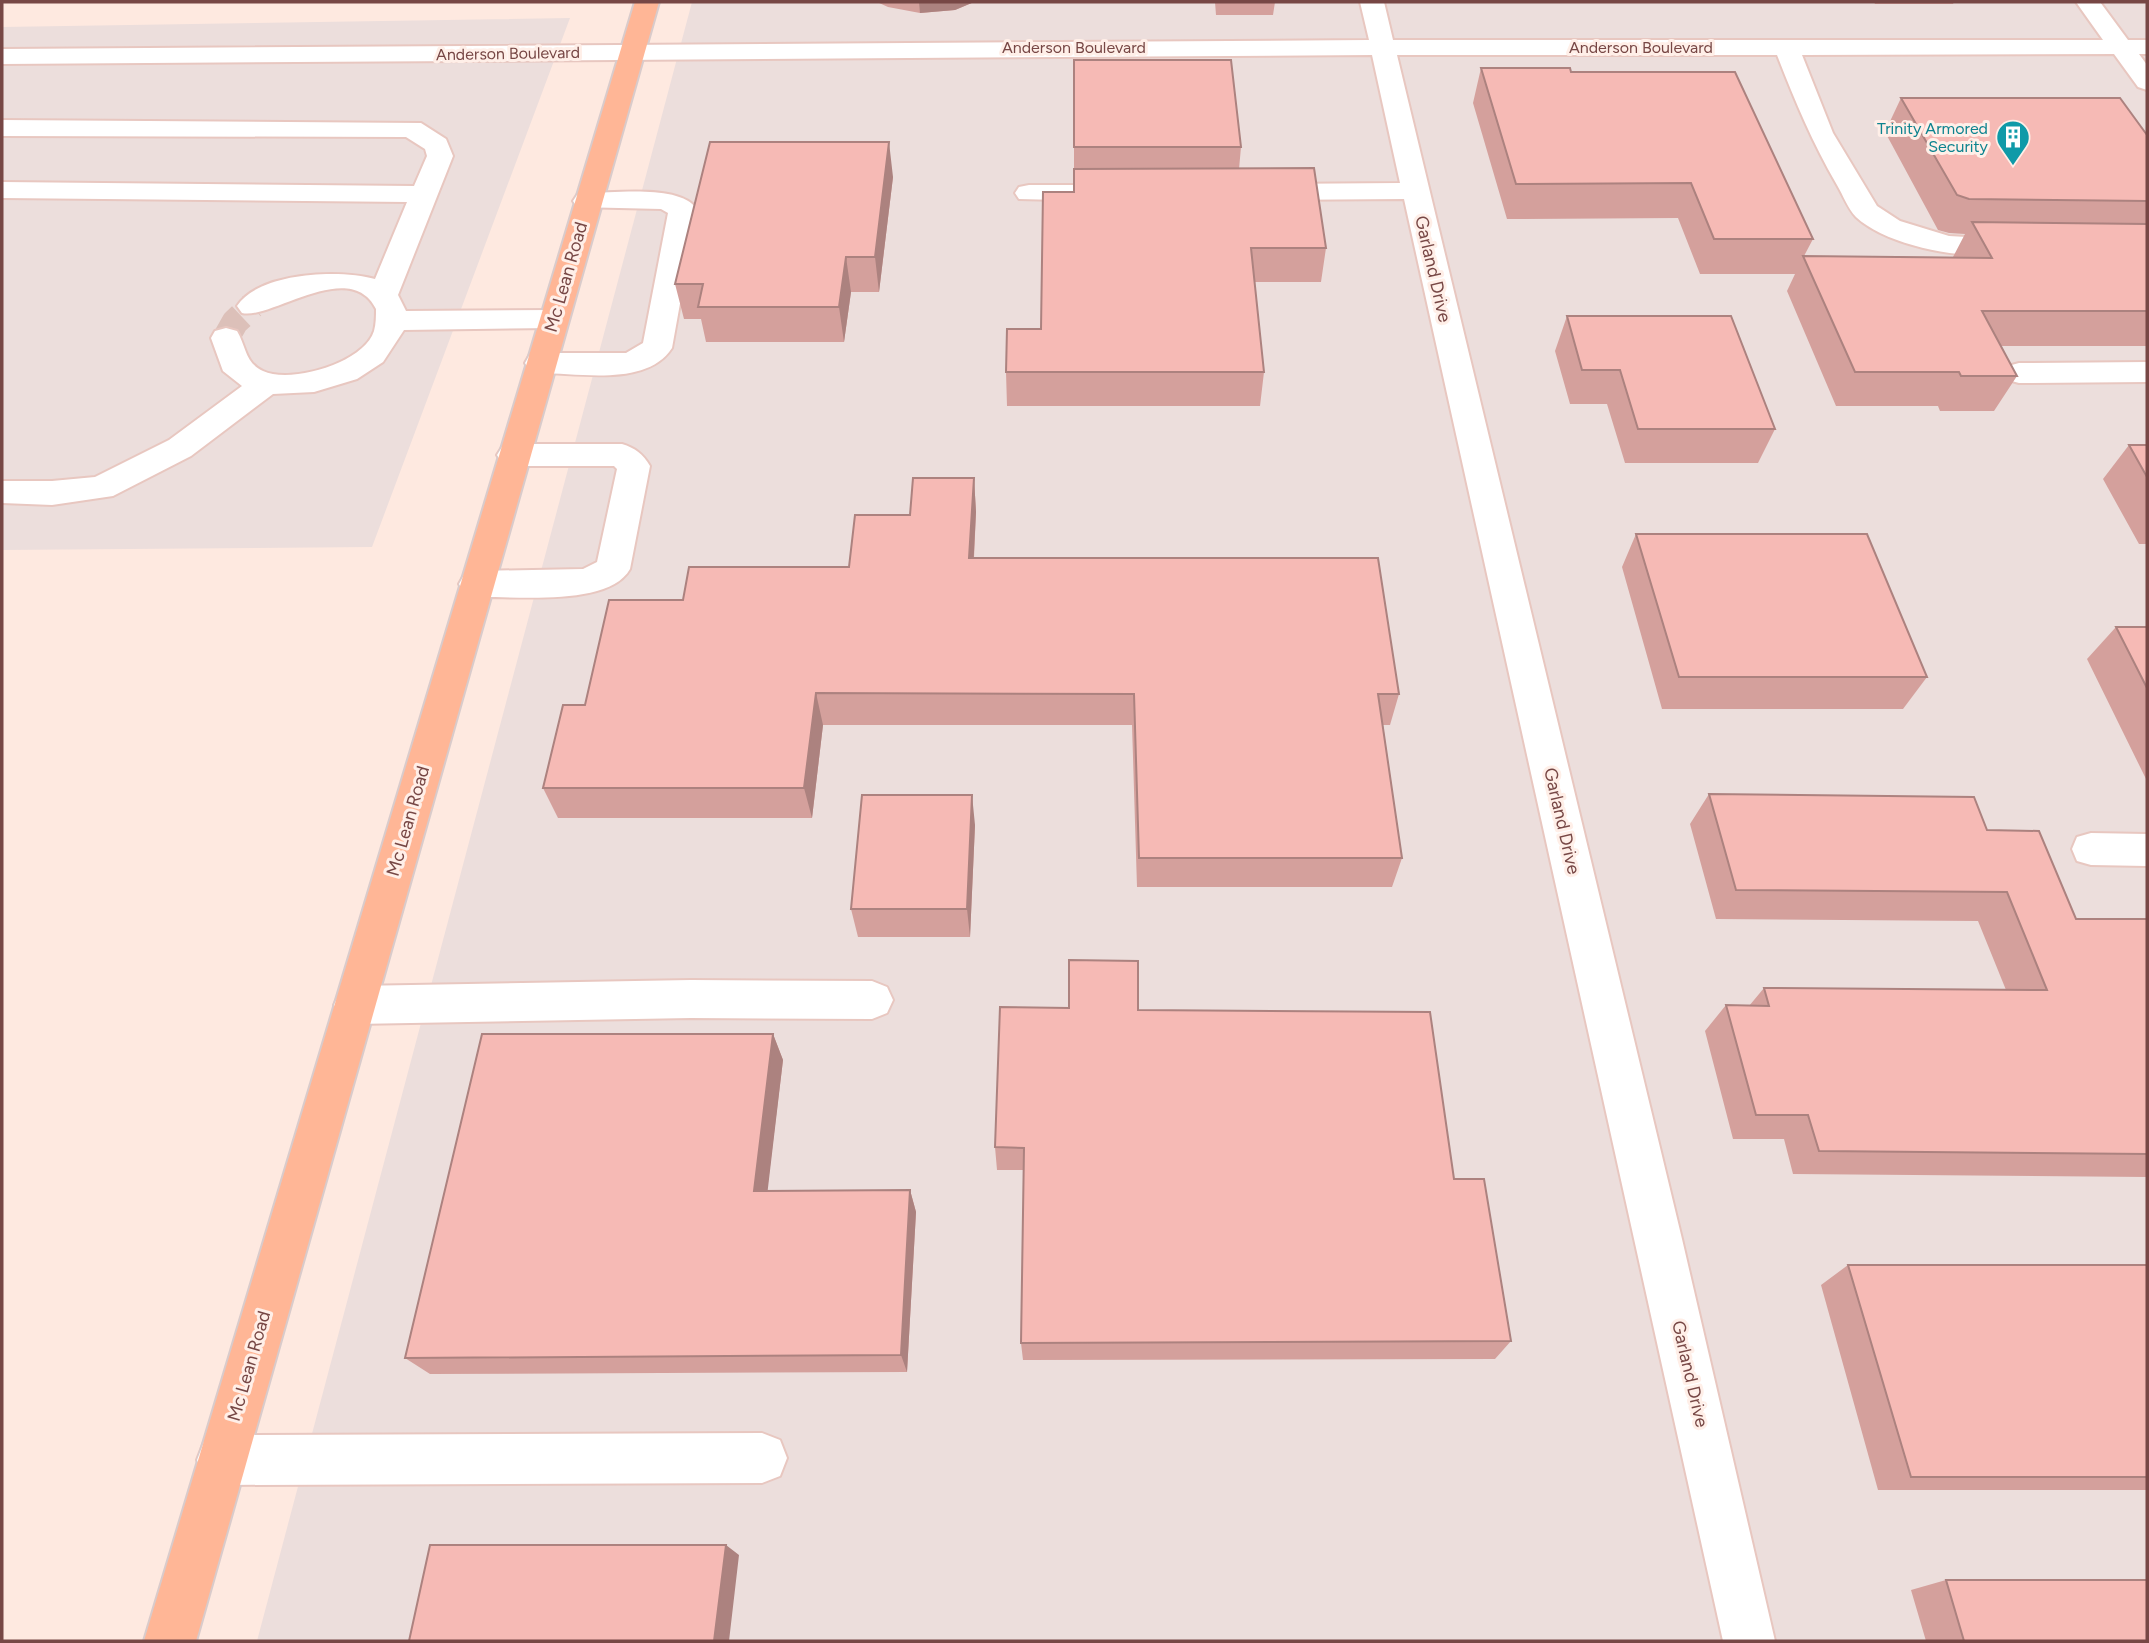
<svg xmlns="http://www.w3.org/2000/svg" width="2149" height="1643" viewBox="0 0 2149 1643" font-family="Figtree,sans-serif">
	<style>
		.industrial { fill: #ecdedc }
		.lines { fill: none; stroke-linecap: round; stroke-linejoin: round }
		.minor-tunnel { stroke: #dcc0b9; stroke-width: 27; stroke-dasharray: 27 14; stroke-linecap: butt }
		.minor-casing { stroke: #e8c7c0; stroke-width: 4 }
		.major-casing { stroke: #d9cbcb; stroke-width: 4 }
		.minor { fill: #fff; fill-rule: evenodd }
		.major { fill: #ffb696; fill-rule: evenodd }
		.wall { fill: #d4a09c }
		.shaded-wall { fill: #ac827f }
		.building { fill: #f6bab5; stroke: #ac827f; stroke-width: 2 }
		.labels { text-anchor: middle; stroke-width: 6; stroke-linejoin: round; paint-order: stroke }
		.far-street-label { font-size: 16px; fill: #774745; stroke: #ffefe8 }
		.far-culture-label { font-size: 16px; fill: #0d838f; stroke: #ffefe8; text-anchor: end }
		.street-label { font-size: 18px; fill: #774745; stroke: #ffefe8 }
	</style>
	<rect width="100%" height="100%" fill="#fee9e0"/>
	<!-- industrial -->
	<path class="industrial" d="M 692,2 L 2147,2 L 2147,1641 L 257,1641 Z
		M 570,18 L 372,547 L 2,550 L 2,27 Z"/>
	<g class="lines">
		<!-- minor-tunnel -->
		<path class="minor-tunnel" d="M 226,338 L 235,322 L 252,306"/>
		<!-- minor casing -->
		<g class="minor-casing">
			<path id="minor" d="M 1360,2 L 1384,2 L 1393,40 L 2103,40 L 2076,2 L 2100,2 L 2128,40 L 2147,40 L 2147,54 L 2139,54 L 2147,65 L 2147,90 L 2138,87 L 2114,54 L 1802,55 L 1833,133 L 1877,206 L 1900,221 L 1949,236 L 2019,240 L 2023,246 L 2019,252 C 1976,263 1889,248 1856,217 C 1848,209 1843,195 1837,185 C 1812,142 1795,101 1777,55 L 1397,55 L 1682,1239 L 1775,1641 L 1723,1641 L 1404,199 L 1266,200 L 1256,198 L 1252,192 L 1256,186 L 1266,184 L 1400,183 L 1372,55 L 2,64 L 2,49 L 1369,40 Z
				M 2,120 L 421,123 L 446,139 L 453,156 L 398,295 L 406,311 L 553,310 L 563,312 L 568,319 L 563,326 L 553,328 L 404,330 L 383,362 L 357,379 L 314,392 L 273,394 L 191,456 L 113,496 L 52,505 L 2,503 L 2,481 L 52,481 L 95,477 L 169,440 L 242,386 L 223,371 L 211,338 L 215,331 L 226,328 L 237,331 C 246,346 245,363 263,371 C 291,384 364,363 374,331 C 376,324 376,316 376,309 C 350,257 271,320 242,313 L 237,306 C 259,272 340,269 375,279 L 407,202 L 2,198 L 2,182 L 414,186 L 427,156 L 425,149 L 406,137 L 2,136 Z
				M 1029,185 L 1097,185 L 1107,187 L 1111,193 L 1107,199 L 1097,201 L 1019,199 L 1015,193 L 1019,187 Z
				M 587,193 C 615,193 680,184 697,209 L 672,348 C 647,387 579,373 540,373 L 529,370 L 525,363 L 529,356 L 540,353 L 626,353 L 643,343 L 668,213 L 661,209 L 577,207 L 573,201 L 577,195 Z
				M 2147,362 L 2147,382 L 2019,383 L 2008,380 L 2004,373 L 2008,366 L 2019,363 Z
				M 513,444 L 622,444 C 635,448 643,454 650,466 L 630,569 C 609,607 515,596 476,597 L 464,593 L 459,584 L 464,575 L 476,571 L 583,569 L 597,562 L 617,469 L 614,466 L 513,466 L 502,463 L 497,455 L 502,447 Z
				M 2091,833 L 2147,834 L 2147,866 L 2091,865 L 2077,861 L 2072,849 L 2077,837 Z
				M 691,980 L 872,981 L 887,987 L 893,1000 L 887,1013 L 872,1019 L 691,1018 L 355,1024 L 340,1018 L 334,1005 L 340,992 L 355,986 Z
				M 762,1433 L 780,1440 L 787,1458 L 780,1476 L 762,1483 L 222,1485 L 204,1478 L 197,1460 L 204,1442 L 222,1435 Z"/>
		</g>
		<!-- major casing -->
		<g class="major-casing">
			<path id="major" d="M 635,2 L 659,2 L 196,1641 L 144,1641 Z"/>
		</g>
		<!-- minor -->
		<use href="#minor" class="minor"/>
		<!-- major -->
		<use href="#major" class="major"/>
	</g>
	<!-- wall -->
	<path class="wall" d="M 877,2 L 974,2 L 955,10 L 920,13 L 888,7 Z
		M 1057,2 L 1275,2 L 1273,15 L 1216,15 L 1215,2 Z
		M 1874,2 L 1954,2 L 1953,4 L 1875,4 Z
		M 1074,60 L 1241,147 L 1239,169 L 1326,248 L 1321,282 L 1254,282 L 1264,372 L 1260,406 L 1007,406 L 1006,372 L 1041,329 L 1074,192 Z
		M 1481,68 L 1571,72 L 1813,239 L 1804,256 L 1953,257 L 1965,234 L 1949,233 L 1938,230 L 1885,132 L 1901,98 L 2147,135 L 2147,346 L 2000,346 L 2017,376 L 1994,411 L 1940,411 L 1938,406 L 1836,406 L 1787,291 L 1795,274 L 1700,274 L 1678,218 L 1507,219 L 1473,103 Z
		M 893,177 L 879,292 L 851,292 L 844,342 L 706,342 L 701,319 L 684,319 L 675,284 Z
		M 1567,316 L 1775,429 L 1758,463 L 1625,463 L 1607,404 L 1570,404 L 1555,351 Z
		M 2129,445 L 2147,445 L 2147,544 L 2139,544 L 2103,479 Z
		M 974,478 L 976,512 L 974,558 L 1399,694 L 1390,725 L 1383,725 L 1402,858 L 1392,887 L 1137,887 L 1132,725 L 823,725 L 812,818 L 558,818 L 543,788 L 585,705 L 683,600 L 849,567 Z
		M 1636,534 L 1927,677 L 1903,709 L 1662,709 L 1622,567 Z
		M 2116,627 L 2147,627 L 2147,781 L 2087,659 Z
		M 1709,794 L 1987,830 L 2076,919 L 2147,919 L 2147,1177 L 1793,1174 L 1784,1139 L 1733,1139 L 1705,1031 L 1726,1005 L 1749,1006 L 1764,988 L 2006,990 L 1978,921 L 1716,919 L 1690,824 Z
		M 975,825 L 970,937 L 858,937 L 851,909 Z
		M 1138,1010 L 1454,1179 L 1511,1341 L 1495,1359 L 1023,1360 L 1021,1343 L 1024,1170 L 997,1170 L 995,1147 Z
		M 773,1034 L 783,1060 L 767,1191 L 910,1190 L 916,1212 L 907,1372 L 430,1374 L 405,1358 Z
		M 1848,1265 L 2147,1265 L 2147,1490 L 1878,1490 L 1821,1285 Z
		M 1946,1580 L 2147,1641 L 1926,1641 L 1911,1590 Z"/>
	<!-- shaded-wall -->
	<path class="shaded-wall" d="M 919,2 L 974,2 L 955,10 L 920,13 Z
		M 889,142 L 893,177 L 879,292 L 875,257 Z
		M 846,257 L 851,292 L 844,342 L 839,307 Z
		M 974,478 L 976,512 L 972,591 L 969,558 Z
		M 816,693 L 823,725 L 812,818 L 804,788 Z
		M 972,795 L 975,825 L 970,937 L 967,909 Z
		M 773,1034 L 783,1060 L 765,1213 L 754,1191 Z
		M 910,1190 L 916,1212 L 907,1372 L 901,1355 Z
		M 726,1545 L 739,1555 L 729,1641 L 714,1641 Z"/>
	<!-- building -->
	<path class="building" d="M 1074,60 L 1231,60 L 1241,147 L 1074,147 Z
		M 1481,68 L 1570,68 L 1571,72 L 1735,72 L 1813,239 L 1714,239 L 1691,183 L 1516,184 Z
		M 1901,98 L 2120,98 L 2147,135 L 2147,201 L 1969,199 L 1957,195 Z
		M 710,142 L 889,142 L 875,257 L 846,257 L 839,307 L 698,307 L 703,284 L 675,284 Z
		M 1314,168 L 1326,248 L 1251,248 L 1264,372 L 1006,372 L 1007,329 L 1041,329 L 1043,192 L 1074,192 L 1074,169 Z
		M 1972,222 L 2147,224 L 2147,311 L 1982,311 L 2017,376 L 1961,376 L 1959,372 L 1855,372 L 1803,256 L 1992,258 Z
		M 1567,316 L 1731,316 L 1775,429 L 1638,429 L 1620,370 L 1582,370 Z
		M 2129,445 L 2147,445 L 2147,477 Z
		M 913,478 L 974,478 L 969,558 L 1378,558 L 1399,694 L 1378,694 L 1402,858 L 1139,858 L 1134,694 L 816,693 L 804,788 L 543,788 L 563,705 L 585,705 L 609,600 L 683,600 L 689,567 L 849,567 L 855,515 L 910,515 Z
		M 1636,534 L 1867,534 L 1927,677 L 1679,677 Z
		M 2116,627 L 2147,627 L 2147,688 Z
		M 1709,794 L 1974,797 L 1987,830 L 2039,831 L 2076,919 L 2147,919 L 2147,1154 L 1819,1151 L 1808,1115 L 1756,1115 L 1726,1005 L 1769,1006 L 1764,988 L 2047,990 L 2007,892 L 1736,890 Z
		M 862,795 L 972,795 L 967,909 L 851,909 Z
		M 1069,960 L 1138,961 L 1138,1010 L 1430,1012 L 1454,1179 L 1484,1179 L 1511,1341 L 1021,1343 L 1024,1148 L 995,1147 L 1000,1007 L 1069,1008 Z
		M 482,1034 L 773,1034 L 754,1191 L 910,1190 L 901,1355 L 405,1358 Z
		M 1848,1265 L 2147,1265 L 2147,1477 L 1911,1477 Z
		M 430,1545 L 726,1545 L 714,1641 L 409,1641 Z
		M 1946,1580 L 2147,1580 L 2147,1641 L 1964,1641 Z"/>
	<!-- icons -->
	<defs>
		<g id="building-pin" transform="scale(1.75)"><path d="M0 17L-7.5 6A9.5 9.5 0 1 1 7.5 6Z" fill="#0f9aa8" stroke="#ffefe8"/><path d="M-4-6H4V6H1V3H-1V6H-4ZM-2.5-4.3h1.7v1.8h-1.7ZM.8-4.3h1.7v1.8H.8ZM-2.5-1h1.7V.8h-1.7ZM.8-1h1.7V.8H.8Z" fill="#fff"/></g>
	</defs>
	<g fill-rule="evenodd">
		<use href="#building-pin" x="2013" y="137"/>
	</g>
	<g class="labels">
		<!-- far-street labels -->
		<g class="far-street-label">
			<text x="1074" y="53">Anderson Boulevard</text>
			<text x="1641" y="53">Anderson Boulevard</text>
			<text transform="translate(508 53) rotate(-1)" y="6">Anderson Boulevard</text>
		</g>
		<!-- far-culture labels -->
		<g class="far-culture-label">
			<text x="1988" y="134">Trinity Armored<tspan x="1988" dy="18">Security</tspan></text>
		</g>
		<!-- street labels -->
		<g class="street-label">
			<text transform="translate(1433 269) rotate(77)" y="6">Garland Drive</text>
			<text transform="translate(566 277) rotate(-74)" y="6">Mc Lean Road</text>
			<text transform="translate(408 821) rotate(-74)" y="6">Mc Lean Road</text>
			<text transform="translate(1562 821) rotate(77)" y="6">Garland Drive</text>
			<text transform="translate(249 1366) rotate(-74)" y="6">Mc Lean Road</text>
			<text transform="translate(1690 1374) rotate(77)" y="6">Garland Drive</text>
		</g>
	</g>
	<!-- border -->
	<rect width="2149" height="1643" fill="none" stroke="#774745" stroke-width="7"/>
</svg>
